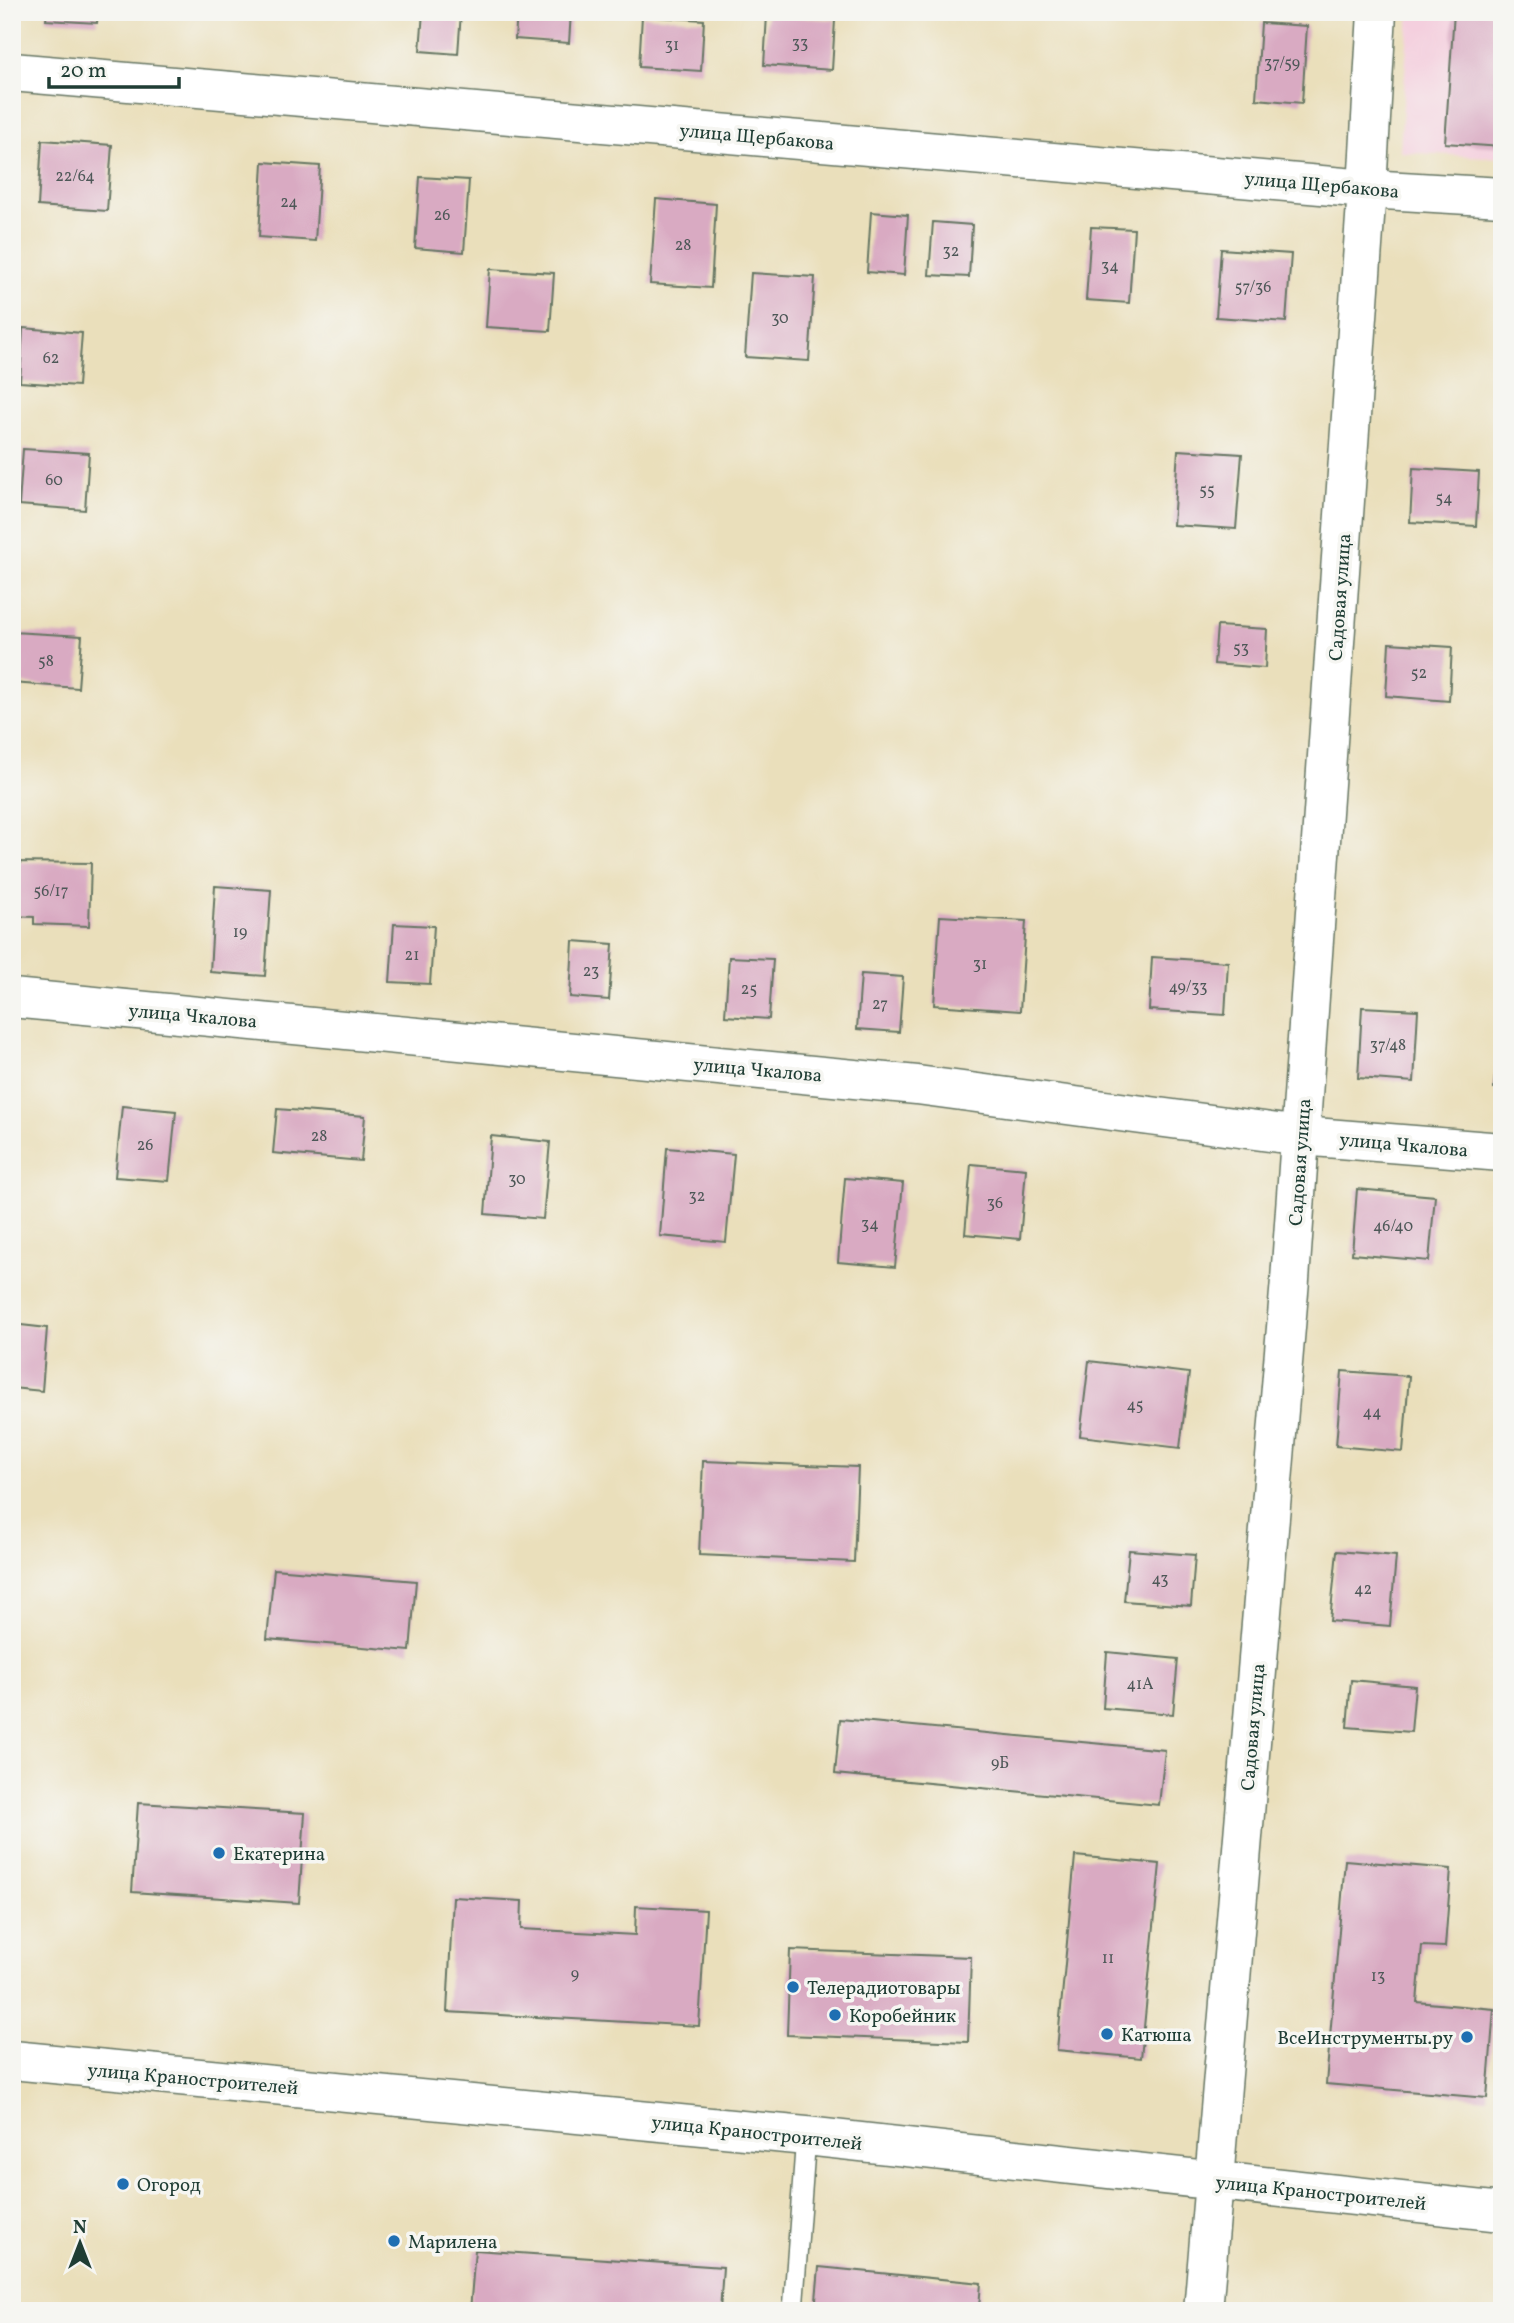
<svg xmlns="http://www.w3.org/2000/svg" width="1514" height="2323" viewBox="0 0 1514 2323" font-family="Vollkorn,serif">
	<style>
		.built { fill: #f4cfde }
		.building { fill: #d9aac2 }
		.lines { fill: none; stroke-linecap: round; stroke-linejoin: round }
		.service-casing { stroke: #667663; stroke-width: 22 }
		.minor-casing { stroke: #667663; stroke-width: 41 }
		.tertiary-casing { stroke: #667663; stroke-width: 41 }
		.path { stroke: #667663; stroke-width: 4.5; stroke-dasharray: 2 5; stroke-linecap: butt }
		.service { stroke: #fff; stroke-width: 19 }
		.minor { stroke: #fff; stroke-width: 38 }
		.tertiary { stroke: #fff; stroke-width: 38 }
		.poi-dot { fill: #1f6fb2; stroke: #f6f6f2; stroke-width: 2.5 }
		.labels { text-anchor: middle; stroke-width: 7; stroke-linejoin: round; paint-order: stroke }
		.number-label { font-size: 16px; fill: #4e5858 }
		.street-label { font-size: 19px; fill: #1f3d34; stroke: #f6f6f2 }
		.poi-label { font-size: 19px; fill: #1f3d34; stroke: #f6f6f2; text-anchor: start }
	</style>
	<rect width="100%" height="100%" fill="#f6f6f2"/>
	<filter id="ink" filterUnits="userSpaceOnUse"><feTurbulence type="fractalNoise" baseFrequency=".0143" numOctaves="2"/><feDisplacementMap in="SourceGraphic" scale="14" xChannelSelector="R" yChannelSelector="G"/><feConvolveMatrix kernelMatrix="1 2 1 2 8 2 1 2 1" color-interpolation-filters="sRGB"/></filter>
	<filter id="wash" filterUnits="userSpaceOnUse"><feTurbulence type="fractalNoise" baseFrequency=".00686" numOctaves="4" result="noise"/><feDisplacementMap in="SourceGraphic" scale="28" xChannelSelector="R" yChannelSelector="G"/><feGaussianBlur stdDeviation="1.57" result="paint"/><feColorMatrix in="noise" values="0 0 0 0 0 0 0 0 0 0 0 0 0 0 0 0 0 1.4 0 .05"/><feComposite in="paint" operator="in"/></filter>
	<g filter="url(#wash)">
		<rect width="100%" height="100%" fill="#eadfbb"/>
		<!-- built -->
		<path class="built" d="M 1409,12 L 1502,12 L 1502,158 L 1400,152 Z"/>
		<g id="blocks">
			<!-- building -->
			<path class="building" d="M 47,12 L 98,12 L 97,23 L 46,20 Z
				M 423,12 L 461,12 L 458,54 L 420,51 Z
				M 517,12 L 571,12 L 569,43 L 515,39 Z
				M 1454,12 L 1502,12 L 1502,147 L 1445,143 Z
				M 767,15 L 835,20 L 832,70 L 764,65 Z
				M 642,16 L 704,20 L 701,71 L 639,67 Z
				M 1261,23 L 1307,26 L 1302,103 L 1256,99 Z
				M 42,140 L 112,145 L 107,211 L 38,206 Z
				M 263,162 L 320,166 L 315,241 L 259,237 Z
				M 420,177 L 469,180 L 464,252 L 415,248 Z
				M 656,199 L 716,204 L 711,288 L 650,284 Z
				M 871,212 L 908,215 L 904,275 L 867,272 Z
				M 933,222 L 972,225 L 969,277 L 929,275 Z
				M 1091,227 L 1134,229 L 1129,303 L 1086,300 Z
				M 1221,249 L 1291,254 L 1286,322 L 1216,317 Z
				M 490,269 L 554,273 L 550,331 L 486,327 Z
				M 751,273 L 815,277 L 809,361 L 745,357 Z
				M 23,328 L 82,333 L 78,386 L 20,382 Z
				M 23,449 L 89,453 L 85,510 L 19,505 Z
				M 1178,450 L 1242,454 L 1236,529 L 1173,525 Z
				M 1413,468 L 1479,472 L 1476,526 L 1410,522 Z
				M 1217,626 L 1267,629 L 1265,668 L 1214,664 Z
				M 12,632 L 82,636 L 78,688 L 12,683 Z
				M 1389,643 L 1452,647 L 1449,701 L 1386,696 Z
				M 12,862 L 91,863 L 89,926 L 34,924 L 34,917 L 12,916 Z
				M 215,886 L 271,890 L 265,976 L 210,972 Z
				M 940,916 L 1026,921 L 1020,1011 L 934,1005 Z
				M 394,924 L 434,926 L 430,984 L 390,982 Z
				M 573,941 L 613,944 L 609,1000 L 570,997 Z
				M 729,957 L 773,959 L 769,1019 L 725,1016 Z
				M 1152,957 L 1228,962 L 1225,1015 L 1149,1010 Z
				M 861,974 L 903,977 L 899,1032 L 857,1029 Z
				M 1362,1007 L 1418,1010 L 1414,1082 L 1358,1078 Z
				M 1499,1022 L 1502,1022 L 1502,1088 L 1494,1088 Z
				M 122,1106 L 176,1111 L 169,1181 L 115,1177 Z
				M 277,1109 L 365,1116 L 361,1161 L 273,1153 Z
				M 491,1136 L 550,1142 L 543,1219 L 485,1214 Z
				M 667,1148 L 734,1154 L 726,1242 L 660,1236 Z
				M 971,1164 L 1026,1169 L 1020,1239 L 965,1234 Z
				M 845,1178 L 903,1183 L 895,1267 L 838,1262 Z
				M 1357,1189 L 1435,1196 L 1429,1261 L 1352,1254 Z
				M 12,1324 L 47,1328 L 42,1391 L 12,1388 Z
				M 1089,1361 L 1189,1373 L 1180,1448 L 1080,1436 Z
				M 1342,1371 L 1409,1376 L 1403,1452 L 1336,1446 Z
				M 703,1461 L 858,1467 L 854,1562 L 699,1555 Z
				M 1129,1550 L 1195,1555 L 1191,1606 L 1124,1601 Z
				M 1337,1551 L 1396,1556 L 1390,1626 L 1330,1621 Z
				M 274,1569 L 416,1581 L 410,1651 L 267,1639 Z
				M 1107,1652 L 1178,1659 L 1173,1714 L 1103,1708 Z
				M 1351,1680 L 1415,1686 L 1411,1732 L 1347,1727 Z
				M 840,1719 L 1165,1750 L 1159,1805 L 835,1774 Z
				M 138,1803 L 305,1813 L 299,1903 L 132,1892 Z
				M 1075,1856 L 1160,1864 L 1141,2058 L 1057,2050 Z
				M 1345,1860 L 1451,1869 L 1445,1947 L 1422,1946 L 1417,2002 L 1494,2009 L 1487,2098 L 1326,2084 Z
				M 453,1897 L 522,1901 L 521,1929 L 635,1935 L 636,1906 L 706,1910 L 699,2026 L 447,2012 Z
				M 790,1950 L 971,1957 L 968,2042 L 787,2035 Z
				M 475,2250 L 723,2267 L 720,2311 L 470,2311 Z
				M 819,2267 L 981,2283 L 979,2307 L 997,2311 L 815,2311 Z"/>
		</g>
	</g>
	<g filter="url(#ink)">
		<use href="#blocks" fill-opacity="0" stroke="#667663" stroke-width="2"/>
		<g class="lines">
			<!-- service casing -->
			<g class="service-casing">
				<path id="service" d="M 793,2311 L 806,2136"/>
			</g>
			<!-- minor casing -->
			<g class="minor-casing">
				<path id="minor" d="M 1367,189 L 1377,12
					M 12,998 L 917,1085 L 1301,1136 L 1502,1152"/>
			</g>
			<!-- tertiary casing -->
			<g class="tertiary-casing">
				<path id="tertiary" d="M 12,72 L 1367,189 L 1502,197
					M 12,2060 L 806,2136 L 1502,2212
					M 1203,2311 L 1290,1280 L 1367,189"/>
			</g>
			<!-- path -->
			<path class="path" d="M 1243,2303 L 1311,2311"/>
			<!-- service -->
			<use href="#service" class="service"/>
			<!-- minor -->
			<use href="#minor" class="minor"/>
			<!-- tertiary -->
			<use href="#tertiary" class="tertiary"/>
		</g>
	</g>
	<!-- markers -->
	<g class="poi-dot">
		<circle cx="219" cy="1853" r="7"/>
		<circle cx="793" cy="1987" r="7"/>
		<circle cx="835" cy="2015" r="7"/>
		<circle cx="1107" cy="2034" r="7"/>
		<circle cx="1467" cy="2037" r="7"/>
		<circle cx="123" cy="2184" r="7"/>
		<circle cx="394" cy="2241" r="7"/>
	</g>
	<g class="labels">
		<!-- number labels -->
		<g class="number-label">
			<text x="800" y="48">33</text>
			<text x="672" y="50">31</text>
			<text x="1282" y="68">37/59</text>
			<text x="75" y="181">22/64</text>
			<text x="289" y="207">24</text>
			<text x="442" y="220">26</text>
			<text x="683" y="250">28</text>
			<text x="951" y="256">32</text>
			<text x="1110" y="271">34</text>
			<text x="1253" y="292">57/36</text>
			<text x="780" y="323">30</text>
			<text x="51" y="363">62</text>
			<text x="54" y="485">60</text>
			<text x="1207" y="495">55</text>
			<text x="1444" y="503">54</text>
			<text x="1241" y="653">53</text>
			<text x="46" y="666">58</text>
			<text x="1419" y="678">52</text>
			<text x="51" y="896">56/17</text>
			<text x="240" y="937">19</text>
			<text x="412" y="960">21</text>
			<text x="980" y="969">31</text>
			<text x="591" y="976">23</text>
			<text x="1188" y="992">49/33</text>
			<text x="749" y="994">25</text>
			<text x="880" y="1009">27</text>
			<text x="1388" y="1050">37/48</text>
			<text x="319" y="1141">28</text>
			<text x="145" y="1150">26</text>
			<text x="517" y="1184">30</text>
			<text x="697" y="1201">32</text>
			<text x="995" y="1208">36</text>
			<text x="870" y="1229">34</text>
			<text x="1393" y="1231">46/40</text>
			<text x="1135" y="1410">45</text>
			<text x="1372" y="1417">44</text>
			<text x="1160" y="1584">43</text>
			<text x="1363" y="1594">42</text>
			<text x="1140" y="1689">41А</text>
			<text x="1000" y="1768">9Б</text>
			<text x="1108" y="1963">11</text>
			<text x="575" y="1979">9</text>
			<text x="1378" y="1981">13</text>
		</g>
		<!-- street labels -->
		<g class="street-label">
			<text transform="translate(757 136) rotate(5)" y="7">улица Щербакова</text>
			<text transform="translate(1322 184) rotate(5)" y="7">улица Щербакова</text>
			<text transform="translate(1339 597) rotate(-86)" y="7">Садовая улица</text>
			<text transform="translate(193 1015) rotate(5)" y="7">улица Чкалова</text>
			<text transform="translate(758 1069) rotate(5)" y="7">улица Чкалова</text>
			<text transform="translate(1404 1144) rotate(5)" y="7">улица Чкалова</text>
			<text transform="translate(1299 1162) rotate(-86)" y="7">Садовая улица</text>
			<text transform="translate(1252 1727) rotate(-85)" y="7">Садовая улица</text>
			<text transform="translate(193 2078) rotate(5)" y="7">улица Краностроителей</text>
			<text transform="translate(757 2132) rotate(6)" y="7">улица Краностроителей</text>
			<text transform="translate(1321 2192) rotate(6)" y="7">улица Краностроителей</text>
		</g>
		<!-- poi labels -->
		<g class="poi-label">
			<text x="233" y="1860">Екатерина</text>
			<text x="807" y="1994">Телерадиотовары</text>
			<text x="849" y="2022">Коробейник</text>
			<text x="1121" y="2041">Катюша</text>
			<text x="1453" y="2044" text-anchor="end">ВсеИнструменты.ру</text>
			<text x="137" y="2191">Огород</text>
			<text x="408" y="2248">Марилена</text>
		</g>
	</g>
	<!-- margin -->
	<rect width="1514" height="2323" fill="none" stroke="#f6f6f2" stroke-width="42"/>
	<!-- north arrow -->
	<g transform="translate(80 2243)" stroke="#f6f6f2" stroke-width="5" paint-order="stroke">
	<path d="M0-5L12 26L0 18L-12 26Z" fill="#1f3d34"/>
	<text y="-10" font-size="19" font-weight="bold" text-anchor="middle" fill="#1f3d34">N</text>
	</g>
	<!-- scale -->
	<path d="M49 77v10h130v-10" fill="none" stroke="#1f3d34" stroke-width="3.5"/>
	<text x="60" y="77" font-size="21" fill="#1f3d34" stroke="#f6f6f2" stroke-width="5" paint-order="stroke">20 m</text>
</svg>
